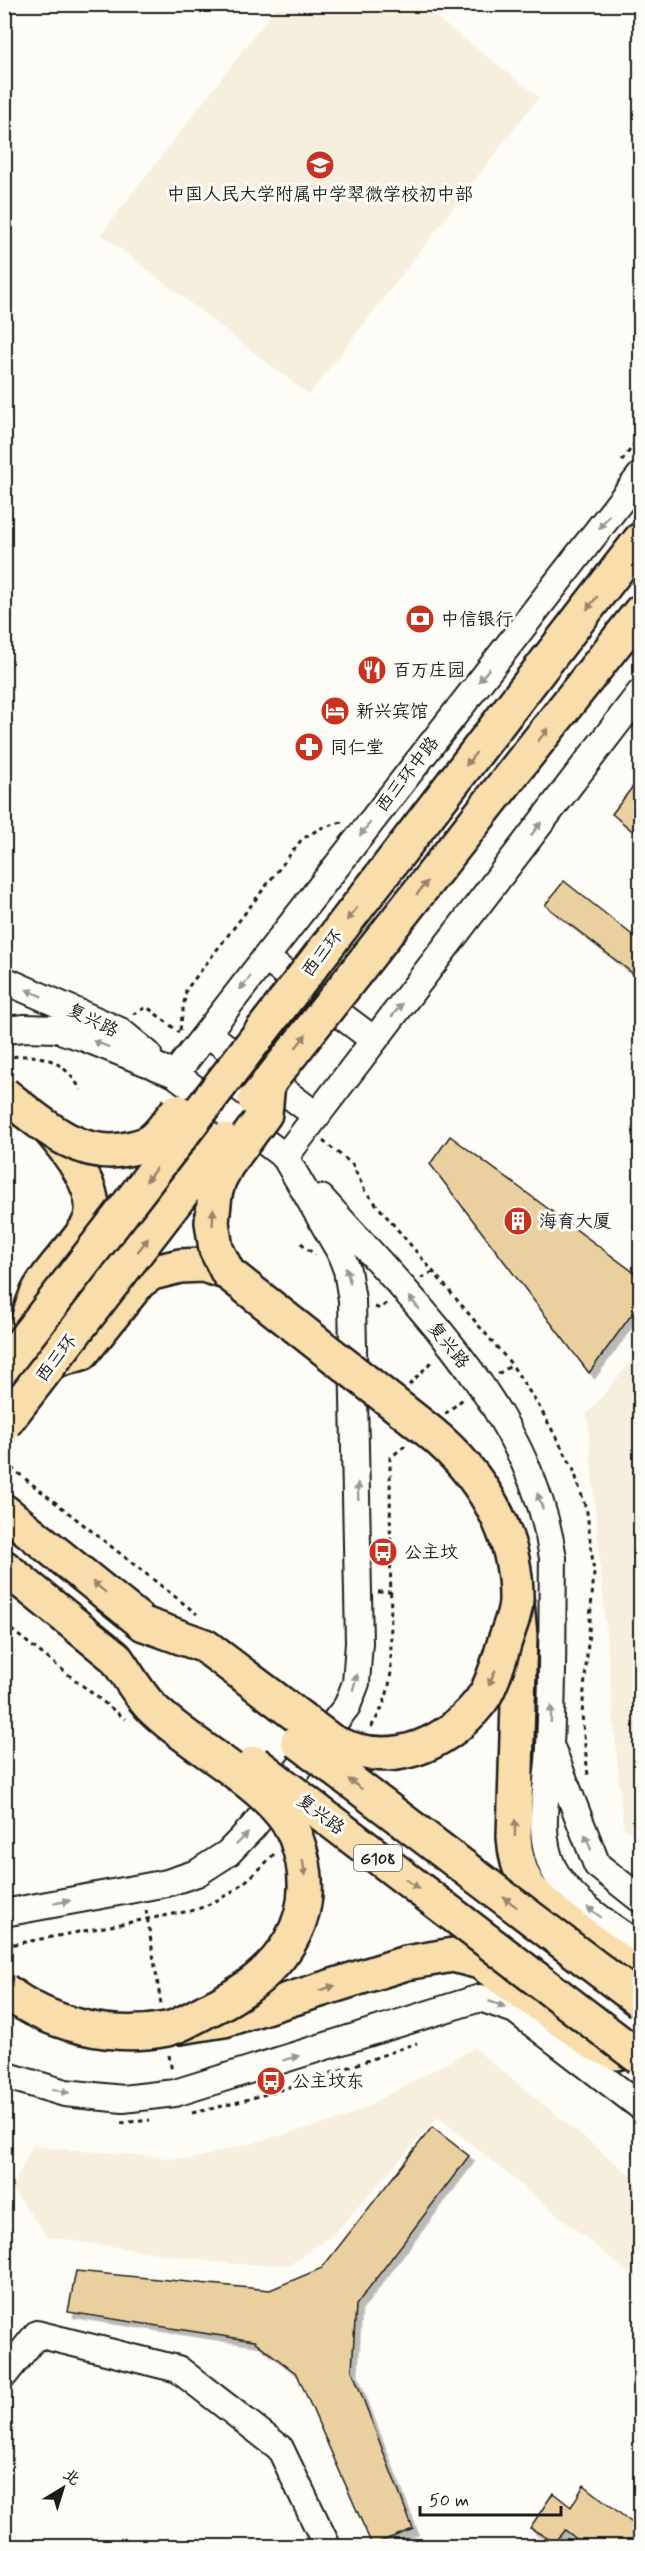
<svg xmlns="http://www.w3.org/2000/svg" width="645" height="2551" viewBox="0 0 645 2551" font-family="Mynerve,'LXGW WenKai TC',sans-serif">
	<style>
		.built { fill: #f7efdd }
		.building { fill: #ead09f; stroke: #1c1c1c; stroke-width: 1.5; filter: url(#shadow) }
		.lines { fill: none; stroke-linecap: round; stroke-linejoin: round }
		.minor-casing { stroke: #1c1c1c; stroke-width: 30 }
		.highway-casing { stroke: #1c1c1c; stroke-width: 38 }
		.path { stroke: #1c1c1c; stroke-width: 3; stroke-dasharray: 4.5 4.5; stroke-linecap: butt }
		.minor { stroke: #fdfcf7; stroke-width: 26 }
		.highway { stroke: #f9ddab; stroke-width: 33 }
		.highway-bridge-casing { stroke: #1c1c1c; stroke-width: 38; stroke-linecap: butt }
		.highway-bridge { stroke: #f9ddab; stroke-width: 33 }
		.oneway { fill: #989794 }
		.oneway2 { fill: #96866b }
		.labels { text-anchor: middle; stroke-width: 6; stroke-linejoin: round; paint-order: stroke }
		.shield { fill: #fdfcf7; stroke: #605f5e; stroke-width: 1.5 }
		.shield-label { font-size: 16px; font-weight: bold; fill: #1c1c1c }
		.poi-label { font-size: 18px; fill: #1c1c1c; stroke: #fdfcf7; text-anchor: start }
		.street-label { font-size: 18px; fill: #1c1c1c; stroke: #fdfcf7 }
	</style>
	<defs>
		<filter id="shadow"><feDropShadow dx="5.5" dy="5.5" stdDeviation="0" flood-color="#0004"/></filter>
	</defs>
	<rect width="100%" height="100%" fill="#fdfcf7"/>
	<filter id="ink" filterUnits="userSpaceOnUse"><feTurbulence type="fractalNoise" baseFrequency=".0167" numOctaves="2"/><feDisplacementMap in="SourceGraphic" scale="12" xChannelSelector="R" yChannelSelector="G"/><feConvolveMatrix kernelMatrix="1 2 1 2 8 2 1 2 1" color-interpolation-filters="sRGB"/></filter>
	<g filter="url(#ink)">
		<!-- built -->
		<path class="built" d="M 278,5 L 420,5 L 539,97 L 309,395 L 101,234 Z
			M 640,1351 L 640,1841 L 623,1826 L 587,1414 Z
			M 474,2048 L 640,2183 L 640,2282 L 438,2117 L 334,2234 L 289,2265 L 230,2264 L 48,2237 L 12,2189 L 32,2146 L 189,2160 L 345,2118 Z"/>
		<!-- building -->
		<path class="building" d="M 640,777 L 640,837 L 612,814 Z
			M 564,881 L 640,941 L 640,979 L 545,905 Z
			M 450,1136 L 640,1277 L 640,1303 L 589,1373 L 430,1164 Z
			M 432,2127 L 469,2156 L 356,2305 L 352,2370 L 413,2529 L 372,2545 L 297,2374 L 254,2341 L 68,2312 L 76,2271 L 270,2290 L 322,2268 Z
			M 584,2485 L 640,2529 L 640,2547 L 587,2547 L 565,2530 L 554,2542 L 530,2528 L 553,2493 L 571,2507 Z"/>
		<g class="lines">
			<!-- minor casing -->
			<g class="minor-casing">
				<path id="minor" d="M 265,958 L 374,1040
					M 4,980 L 120,1031 L 148,1054
					M 4,1030 L 25,1028 L 57,1029 L 85,1038 L 175,1074 L 285,1157 L 340,1252 L 347,1270 L 352,1300 L 359,1643 L 356,1683 L 347,1706 L 253,1827 L 228,1853 L 197,1873 L 167,1883 L 4,1913
					M 207,1033 L 317,1116
					M 175,1074 L 640,476
					M 285,1157 L 640,693
					M 321,1198 C 415,1303 532,1412 553,1558 C 552,1620 553,1683 550,1746 C 549,1784 535,1831 553,1868 C 571,1903 610,1924 640,1947
					M 553,1752 L 597,1865 L 640,1899
					M 4,2075 L 65,2093 L 123,2099 L 175,2093 L 480,1998 L 515,2010 L 640,2106
					M 4,2375 L 37,2334 L 178,2369 L 280,2448 L 327,2546"/>
			</g>
			<!-- highway casing -->
			<g class="highway-casing">
				<path id="highway" d="M 532,680 L 640,540
					M 565,707 L 640,612
					M 23,1338 C 28,1323 31,1304 39,1290 C 52,1267 73,1249 87,1227 C 106,1197 67,1150 49,1129
					M 52,1362 L 82,1353 L 139,1282 L 152,1273 L 180,1266 L 203,1265 L 228,1273
					M 4,1511 L 144,1624
					M 4,1567 L 115,1657
					M 517,1603 L 520,1636 L 514,1837 C 515,1853 518,1868 526,1882 C 539,1907 615,1957 640,1977
					M 180,2027 L 224,2020 L 406,1963 L 453,1955 L 480,1962 L 595,2044 L 617,2053"/>
			</g>
			<!-- path -->
			<path class="path" d="M 622,461 L 640,436
				M 133,1014 L 147,1007 L 179,1032
				M 180,1030 L 186,990 L 302,839 L 321,828 L 342,822
				M 4,1058 C 40,1052 62,1058 81,1090
				M 323,1141 L 352,1164 L 365,1191 L 512,1365 L 540,1408 L 573,1468 L 587,1512 L 594,1573 L 582,1714 L 588,1776
				M 301,1243 L 315,1255
				M 421,1278 L 435,1271
				M 375,1307 L 380,1309 L 387,1303
				M 498,1374 L 512,1365
				M 409,1385 L 433,1360
				M 445,1414 L 463,1399
				M 4,1462 L 197,1614
				M 378,1592 L 391,1592
				M 4,1624 L 125,1719
				M 371,1727 C 383,1709 389,1693 391,1671 L 390,1458 L 407,1444
				M 146,1910 L 161,2004
				M 4,1946 L 195,1910 C 228,1898 250,1880 274,1854
				M 169,2055 L 172,2072
				M 192,2113 C 269,2097 343,2069 417,2043
				M 121,2123 L 150,2120"/>
			<!-- minor -->
			<use href="#minor" class="minor"/>
			<!-- highway -->
			<use href="#highway" class="highway"/>
			<!-- highway-bridge casing -->
			<g class="highway-bridge-casing">
				<path id="highway-bridge" d="M 4,1094 C 39,1122 79,1160 127,1149 C 136,1147 146,1146 153,1139 C 162,1132 169,1120 177,1111
					M 255,1100 L 565,707
					M 4,1366 L 532,680
					M 4,1424 L 223,1140
					M 144,1624 L 205,1646 L 331,1741 C 374,1762 416,1757 454,1728 C 466,1718 477,1708 485,1695 C 494,1679 499,1661 504,1644 C 508,1630 516,1614 516,1600 C 517,1532 480,1473 430,1432 L 228,1273 L 216,1249 L 212,1222 L 215,1194 L 219,1180 L 227,1165 L 265,1114 L 268,1083
					M 298,1741 L 640,2001
					M 255,1763 L 640,2058
					M 4,1990 C 49,2025 111,2040 167,2029 C 181,2026 195,2016 208,2010 C 279,1976 326,1919 296,1838 C 277,1788 189,1746 152,1708 C 138,1694 127,1673 115,1657"/>
			</g>
			<!-- highway-bridge -->
			<use href="#highway-bridge" class="highway-bridge"/>
		</g>
		<!-- one-way arrows -->
		<defs><path id="oneway-solid" d="M-6-.8H1V-3.2L6.5 0L1 3.2V.8H-6Z" transform="scale(1.5)"/></defs>
		<g class="oneway">
			<use href="#oneway-solid" transform="translate(604 522) rotate(128)"/>
			<use href="#oneway-solid" transform="translate(484 675) rotate(128)"/>
			<use href="#oneway-solid" transform="translate(365 829) rotate(128)"/>
			<use href="#oneway-solid" transform="translate(536 829) rotate(-52)"/>
			<use href="#oneway-solid" transform="translate(245 983) rotate(128)"/>
			<use href="#oneway-solid" transform="translate(34 993) rotate(-156)"/>
			<use href="#oneway-solid" transform="translate(397 1010) rotate(-52)"/>
			<use href="#oneway-solid" transform="translate(101 1044) rotate(-158)"/>
			<use href="#oneway-solid" transform="translate(348 1275) rotate(-105)"/>
			<use href="#oneway-solid" transform="translate(414 1303) rotate(-130)"/>
			<use href="#oneway-solid" transform="translate(358 1491) rotate(-92)"/>
			<use href="#oneway-solid" transform="translate(540 1501) rotate(-109)"/>
			<use href="#oneway-solid" transform="translate(355 1682) rotate(-75)"/>
			<use href="#oneway-solid" transform="translate(551 1714) rotate(-89)"/>
			<use href="#oneway-solid" transform="translate(242 1839) rotate(-46)"/>
			<use href="#oneway-solid" transform="translate(588 1842) rotate(-111)"/>
			<use href="#oneway-solid" transform="translate(62 1902) rotate(-10)"/>
			<use href="#oneway-solid" transform="translate(594 1912) rotate(-143)"/>
			<use href="#oneway-solid" transform="translate(497 2004) rotate(19)"/>
			<use href="#oneway-solid" transform="translate(291 2058) rotate(-17)"/>
			<use href="#oneway-solid" transform="translate(61 2091) rotate(14)"/>
		</g>
		<g class="oneway2">
			<use href="#oneway-solid" transform="translate(592 603) rotate(128)"/>
			<use href="#oneway-solid" transform="translate(543 735) rotate(-52)"/>
			<use href="#oneway-solid" transform="translate(471 759) rotate(128)"/>
			<use href="#oneway-solid" transform="translate(422 888) rotate(-52)"/>
			<use href="#oneway-solid" transform="translate(352 914) rotate(128)"/>
			<use href="#oneway-solid" transform="translate(301 1041) rotate(-52)"/>
			<use href="#oneway-solid" transform="translate(151 1175) rotate(127)"/>
			<use href="#oneway-solid" transform="translate(213 1217) rotate(-87)"/>
			<use href="#oneway-solid" transform="translate(143 1245) rotate(-52)"/>
			<use href="#oneway-solid" transform="translate(99 1587) rotate(-141)"/>
			<use href="#oneway-solid" transform="translate(492 1678) rotate(114)"/>
			<use href="#oneway-solid" transform="translate(355 1784) rotate(-143)"/>
			<use href="#oneway-solid" transform="translate(515 1828) rotate(-89)"/>
			<use href="#oneway-solid" transform="translate(304 1868) rotate(81)"/>
			<use href="#oneway-solid" transform="translate(412 1884) rotate(37)"/>
			<use href="#oneway-solid" transform="translate(510 1902) rotate(-143)"/>
			<use href="#oneway-solid" transform="translate(327 1988) rotate(-17)"/>
		</g>
	</g>
	<!-- icons -->
	<defs>
		<g id="school-disc" transform="scale(1.5)"><circle r="9.5" fill="#c8321e" stroke="#fdfcf7"/><path d="M0-5L7-2L0 1L-7-2ZM-4 1L0 2.5L4 1V4Q0 6-4 4Z" fill="#fff"/></g>
		<g id="bank-disc" transform="scale(1.5)"><circle r="9.5" fill="#c8321e" stroke="#fdfcf7"/><path d="M-6-4H6V4H-6ZM0-2.3a2.3 2.3 0 1 0 0 4.6a2.3 2.3 0 1 0 0-4.6Z" fill="#fff"/></g>
		<g id="restaurant-disc" transform="scale(1.5)"><circle r="9.5" fill="#c8321e" stroke="#fdfcf7"/><path d="M-5-6h1v4h1v-4h1v4h1v-4h1v5L-1.5 .5V6h-2V.5L-5-1ZM5-6V6H3V1.5H1.5Q1.5-4 5-6Z" fill="#fff"/></g>
		<g id="hotel-disc" transform="scale(1.5)"><circle r="9.5" fill="#c8321e" stroke="#fdfcf7"/><path d="M-6-4.5h1.5V1H6V5H4.5V3h-9V5H-6ZM-4 0a1.8 1.8 0 1 1 3.6 0ZM.5 0V-2.5h3Q6-2.5 6 0Z" fill="#fff"/></g>
		<g id="pharmacy-disc" transform="scale(1.5)"><circle r="9.5" fill="#c8321e" stroke="#fdfcf7"/><path d="M-2-6h4v4h4v4h-4v4h-4v-4h-4v-4h4Z" fill="#fff"/></g>
		<g id="building-disc" transform="scale(1.5)"><circle r="9.5" fill="#c8321e" stroke="#fdfcf7"/><path d="M-4-6H4V6H1V3H-1V6H-4ZM-2.5-4.3h1.7v1.8h-1.7ZM.8-4.3h1.7v1.8H.8ZM-2.5-1h1.7V.8h-1.7ZM.8-1h1.7V.8H.8Z" fill="#fff"/></g>
		<g id="bus-disc" transform="scale(1.5)"><circle r="9.5" fill="#c8321e" stroke="#fdfcf7"/><path d="M-5-6H5V4H4V6H2V4H-2V6H-4V4H-5ZM-3.5-4V0h7V-4ZM-3.5 1.2v1.5H-2V1.2ZM2 1.2v1.5H3.5V1.2Z" fill="#fff"/></g>
	</defs>
	<g fill-rule="evenodd">
		<use href="#school-disc" x="320" y="165"/>
		<use href="#bank-disc" x="420" y="619"/>
		<use href="#restaurant-disc" x="372" y="670"/>
		<use href="#hotel-disc" x="335" y="711"/>
		<use href="#pharmacy-disc" x="309" y="747"/>
		<use href="#building-disc" x="518" y="1221"/>
		<use href="#bus-disc" x="383" y="1552"/>
		<use href="#bus-disc" x="271" y="2081"/>
	</g>
	<g class="labels">
		<!-- shield labels -->
		<rect class="shield" x="354" y="1845" width="48" height="26" rx="4.5"/>
		<g class="shield-label">
			<text x="378" y="1864">G108</text>
		</g>
		<!-- poi labels -->
		<g class="poi-label">
			<text x="320" y="200" text-anchor="middle">中国人民大学附属中学翠微学校初中部</text>
			<text x="441" y="625">中信银行</text>
			<text x="393" y="676">百万庄园</text>
			<text x="356" y="717">新兴宾馆</text>
			<text x="330" y="753">同仁堂</text>
			<text x="539" y="1227">海育大厦</text>
			<text x="404" y="1558">公主坟</text>
			<text x="292" y="2087">公主坟东</text>
		</g>
		<!-- street labels -->
		<g class="street-label">
			<text transform="translate(407 774) rotate(-52)" y="6">西三环中路</text>
			<text transform="translate(322 953) rotate(-52)" y="6">西三环</text>
			<text transform="translate(93 1020) rotate(26)" y="6">复兴路</text>
			<text transform="translate(449 1345) rotate(51)" y="6">复兴路</text>
			<text transform="translate(56 1358) rotate(-52)" y="6">西三环</text>
			<text transform="translate(321 1814) rotate(37)" y="6">复兴路</text>
		</g>
	</g>
	<!-- margin -->
	<rect width="645" height="2551" fill="none" stroke="#fdfcf7" stroke-width="24"/>
	<rect x="12" y="12" width="621" height="2527" fill="none" stroke="#1c1c1c" stroke-width="2" filter="url(#ink)"/>
	<!-- north arrow -->
	<g transform="translate(63 2488) rotate(38)" stroke="#fdfcf7" stroke-width="4.5" paint-order="stroke">
	<path d="M0-4.5L10 22L0 15L-10 22Z" fill="#1c1c1c"/>
	<text y="-9" font-size="16" font-weight="bold" text-anchor="middle" fill="#1c1c1c">北</text>
	</g>
	<!-- scale -->
	<path d="M420 2506v9h141v-9" fill="none" stroke="#1c1c1c" stroke-width="3"/>
	<text x="429" y="2506" font-size="18" fill="#1c1c1c" stroke="#fdfcf7" stroke-width="4.5" paint-order="stroke">50 m</text>
</svg>
